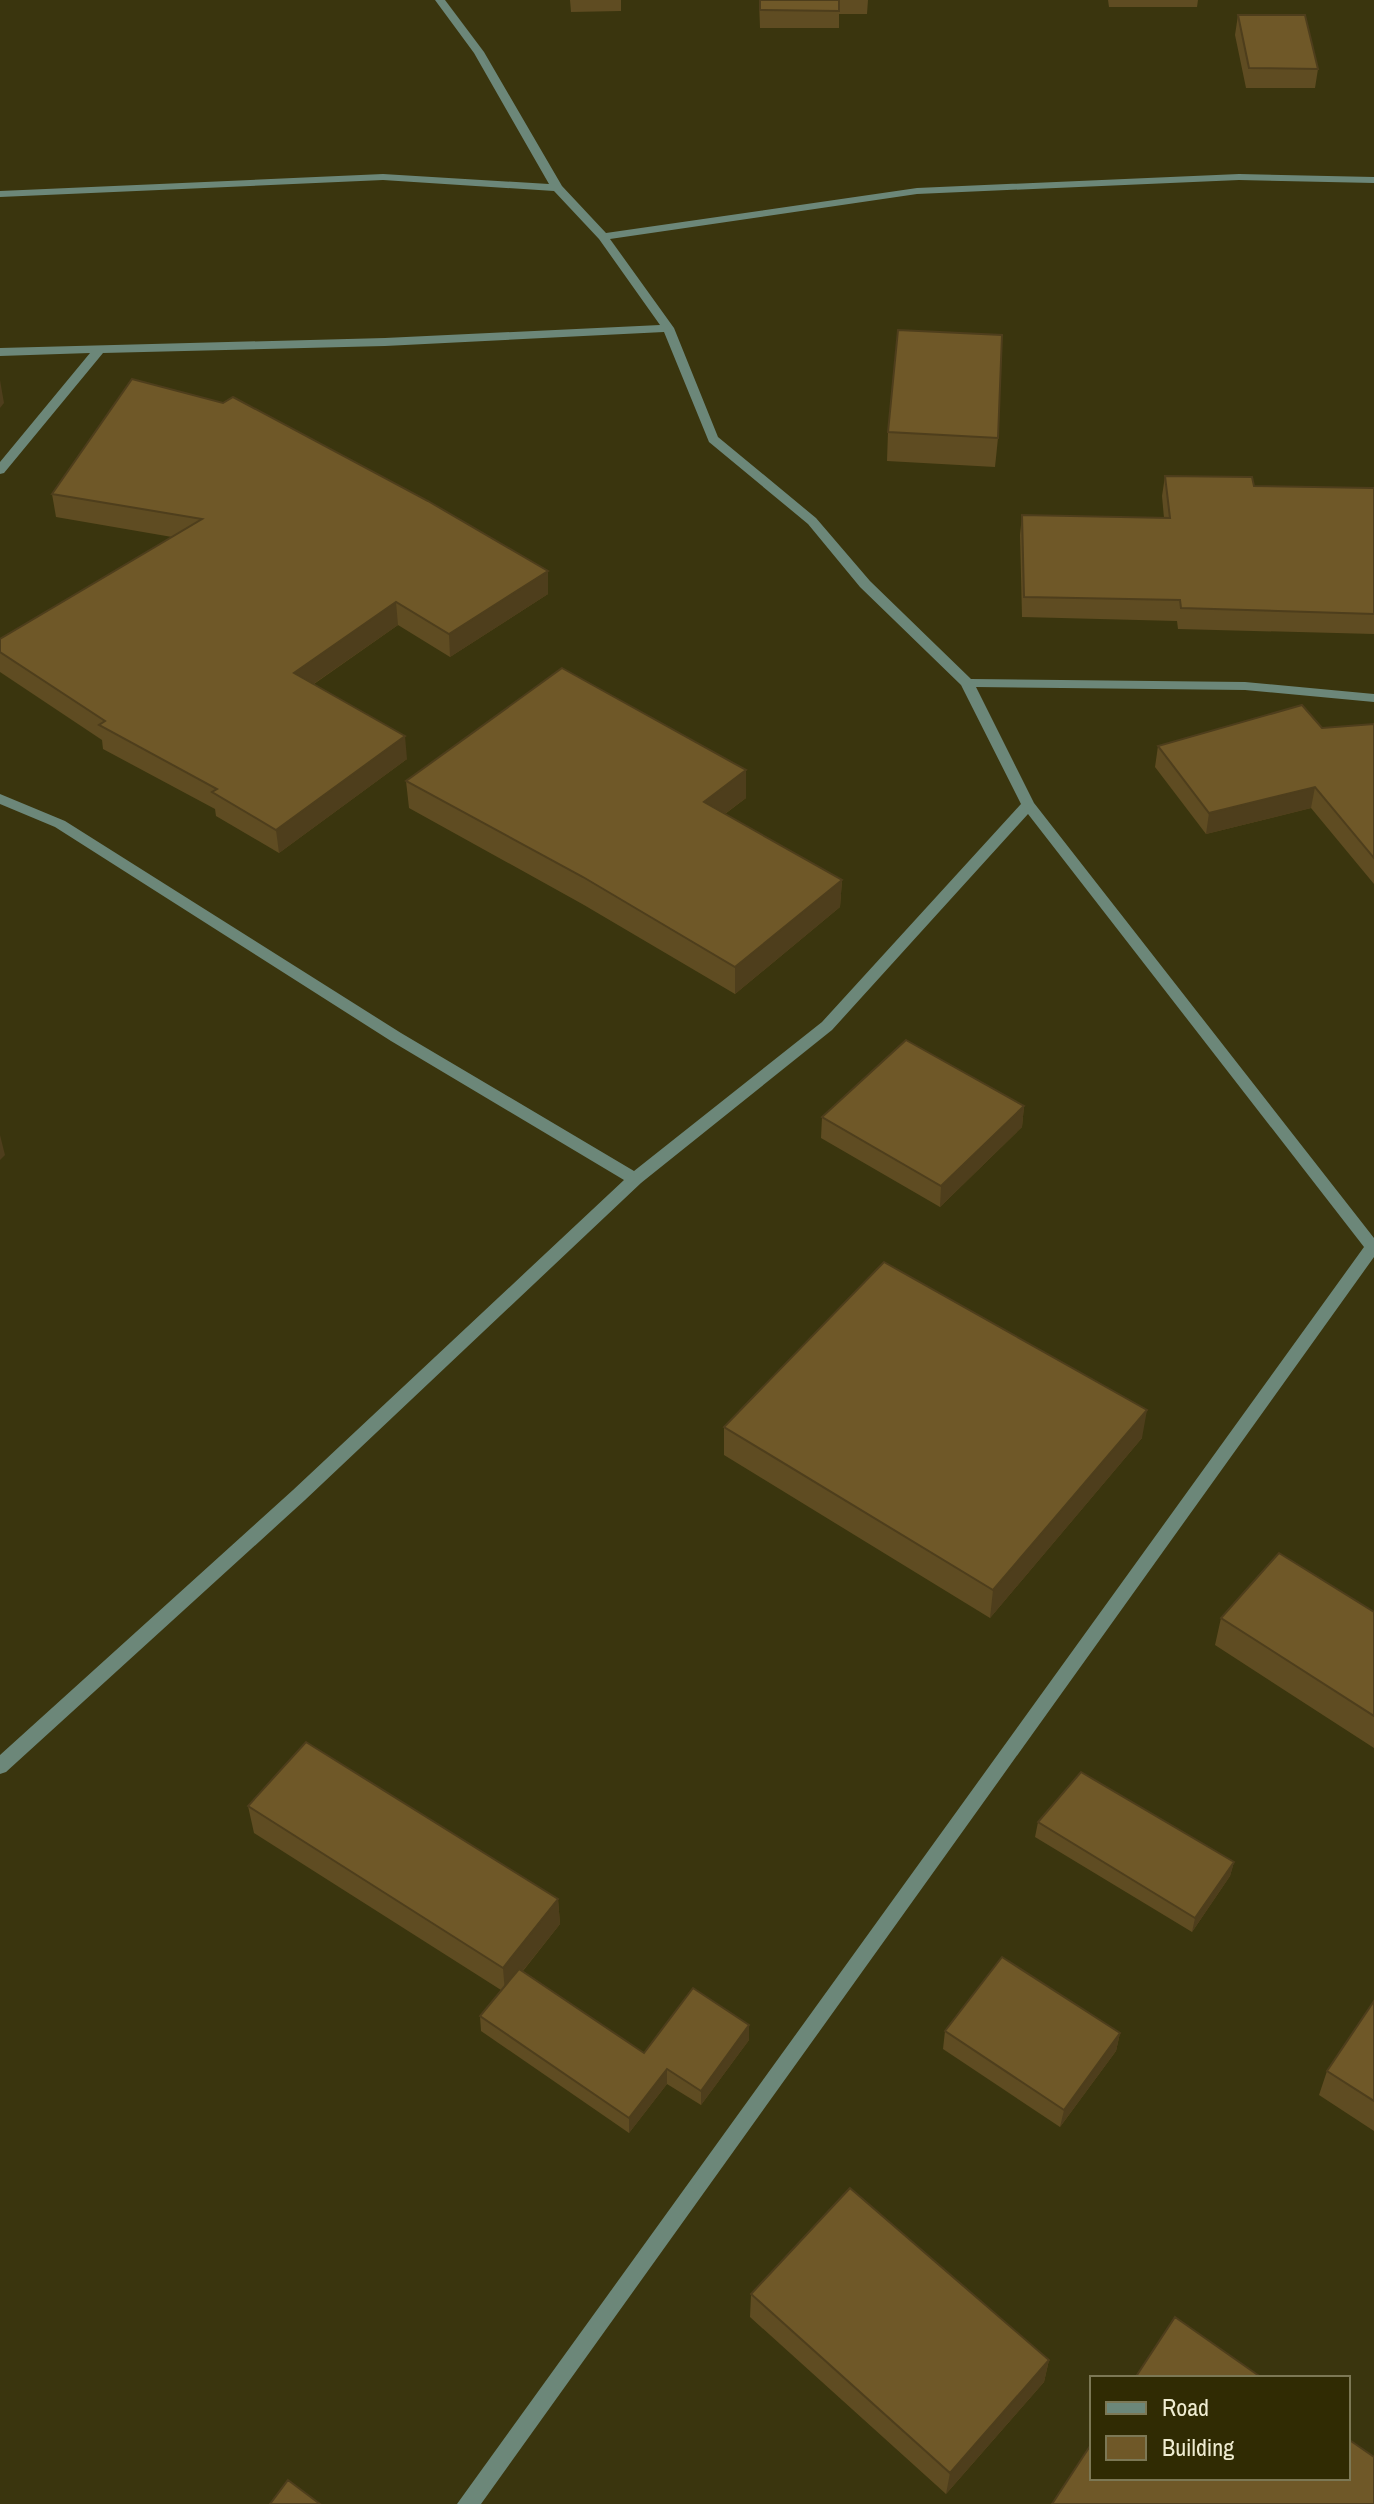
<svg xmlns="http://www.w3.org/2000/svg" width="1374" height="2504" viewBox="0 0 1374 2504" font-family="'Archivo Narrow',sans-serif">
	<style>
		.lines { fill: none; stroke-linecap: round; stroke-linejoin: round }
		.street { fill: #6c8779; fill-rule: evenodd }
		.wall { fill: #5f4c22 }
		.shaded-wall { fill: #4e3e1c }
		.building { fill: #6f5828; stroke: #4e3e1c; stroke-width: 2 }
	</style>
	<rect width="100%" height="100%" fill="#3a350e"/>
	<g class="lines">
		<!-- street -->
		<path class="street" d="M 435,0 L 445,0 L 484,52 L 562,186 L 606,233 L 917,188 L 1239,174 L 1374,177 L 1374,183 L 1239,180 L 917,194 L 610,239 L 674,328 L 718,437 L 816,518 L 870,581 L 971,679 L 1245,682 L 1374,694 L 1374,702 L 1245,690 L 976,687 L 1034,803 L 1374,1238 L 1374,1257 L 481,2504 L 457,2504 L 1364,1247 L 1028,814 L 832,1030 L 641,1183 L 305,1500 L 6,1772 L 0,1774 L 0,1755 L 293,1490 L 624,1180 L 391,1041 L 55,827 L 0,804 L 0,794 L 65,821 L 401,1033 L 634,1171 L 822,1022 L 1021,804 L 961,685 L 860,587 L 808,524 L 709,442 L 664,332 L 385,346 L 103,353 L 4,473 L 0,474 L 0,462 L 90,353 L 0,356 L 0,348 L 385,338 L 660,325 L 599,239 L 554,191 L 383,180 L 0,197 L 0,191 L 383,174 L 549,184 L 474,53 Z"/>
	</g>
	<!-- wall -->
	<path class="wall" d="M 570,0 L 621,0 L 621,11 L 571,12 Z
		M 759,0 L 868,0 L 867,14 L 839,14 L 839,28 L 760,28 Z
		M 1108,0 L 1198,0 L 1197,7 L 1109,7 Z
		M 1238,15 L 1318,69 L 1315,88 L 1246,88 L 1235,35 Z
		M 132,379 L 548,594 L 450,657 L 398,625 L 314,684 L 407,759 L 279,853 L 216,816 L 215,809 L 103,749 L 102,740 L 0,672 L 0,639 L 172,537 L 56,517 L 52,494 Z
		M 888,432 L 998,438 L 995,467 L 887,461 Z
		M 1165,476 L 1254,486 L 1374,488 L 1374,634 L 1178,629 L 1177,621 L 1022,617 L 1020,535 L 1022,515 L 1164,518 L 1162,496 Z
		M 1374,724 L 1374,884 L 1311,808 L 1206,834 L 1155,767 L 1158,746 L 1322,728 Z
		M 746,770 L 746,798 L 725,814 L 842,880 L 840,907 L 735,994 L 584,905 L 409,808 L 406,781 Z
		M 1024,1106 L 1022,1127 L 940,1207 L 821,1138 L 822,1117 Z
		M 724,1427 L 1142,1438 L 990,1618 L 724,1455 Z
		M 1374,1612 L 1374,1748 L 1215,1645 L 1221,1618 Z
		M 248,1806 L 558,1899 L 560,1924 L 523,1971 L 644,2053 L 749,2040 L 701,2105 L 667,2084 L 629,2133 L 481,2031 L 480,2016 L 501,1990 L 254,1833 Z
		M 1038,1822 L 1234,1862 L 1230,1876 L 1192,1932 L 1035,1837 Z
		M 1374,2001 L 1374,2131 L 1319,2095 L 1327,2071 Z
		M 945,2031 L 1120,2033 L 1116,2051 L 1060,2127 L 943,2049 Z
		M 751,2294 L 1049,2360 L 1044,2382 L 946,2494 L 750,2317 Z"/>
	<!-- shaded-wall -->
	<path class="shaded-wall" d="M 0,380 L 4,403 L 0,408 Z
		M 548,571 L 548,594 L 450,657 L 449,634 Z
		M 396,602 L 398,625 L 296,696 L 294,673 Z
		M 405,736 L 407,759 L 279,853 L 276,830 Z
		M 746,770 L 746,798 L 703,830 L 704,802 Z
		M 1315,787 L 1311,808 L 1206,834 L 1209,813 Z
		M 842,880 L 840,907 L 735,994 L 735,967 Z
		M 1024,1106 L 1022,1127 L 940,1207 L 941,1186 Z
		M 0,1135 L 5,1155 L 0,1160 Z
		M 1147,1410 L 1142,1438 L 990,1618 L 993,1590 Z
		M 1234,1862 L 1230,1876 L 1192,1932 L 1195,1918 Z
		M 558,1899 L 560,1924 L 505,1993 L 503,1968 Z
		M 749,2025 L 749,2040 L 701,2105 L 701,2091 Z
		M 1120,2033 L 1116,2051 L 1060,2127 L 1064,2110 Z
		M 667,2069 L 667,2084 L 629,2133 L 629,2118 Z
		M 1049,2360 L 1044,2382 L 946,2494 L 950,2473 Z"/>
	<!-- building -->
	<path class="building" d="M 760,0 L 839,0 L 839,11 L 760,10 Z
		M 1238,15 L 1305,15 L 1318,69 L 1249,68 Z
		M 898,330 L 1002,335 L 998,438 L 888,432 Z
		M 132,379 L 223,403 L 233,397 L 428,501 L 548,571 L 449,634 L 396,602 L 294,673 L 405,736 L 276,830 L 212,792 L 217,789 L 99,725 L 105,721 L 0,652 L 0,639 L 202,519 L 52,494 Z
		M 1165,476 L 1252,477 L 1254,486 L 1374,488 L 1374,614 L 1181,608 L 1180,600 L 1024,597 L 1022,515 L 1170,518 Z
		M 562,668 L 746,770 L 704,802 L 842,880 L 735,967 L 583,877 L 406,781 Z
		M 1302,705 L 1322,728 L 1374,724 L 1374,858 L 1315,787 L 1209,813 L 1158,746 Z
		M 906,1040 L 1024,1106 L 941,1186 L 822,1117 Z
		M 884,1262 L 1147,1410 L 993,1590 L 724,1427 Z
		M 1279,1553 L 1374,1612 L 1374,1716 L 1221,1618 Z
		M 306,1742 L 558,1899 L 503,1968 L 248,1806 Z
		M 1081,1772 L 1234,1862 L 1195,1918 L 1038,1822 Z
		M 1002,1957 L 1120,2033 L 1064,2110 L 945,2031 Z
		M 519,1969 L 644,2053 L 693,1988 L 749,2025 L 701,2091 L 667,2069 L 629,2118 L 480,2016 Z
		M 1374,2001 L 1374,2101 L 1327,2071 Z
		M 850,2188 L 1049,2360 L 950,2473 L 751,2294 Z
		M 1175,2317 L 1262,2378 L 1135,2378 Z
		M 1348,2439 L 1374,2457 L 1374,2504 L 1052,2504 L 1092,2443 L 1092,2478 L 1348,2478 Z
		M 288,2480 L 320,2504 L 270,2504 Z"/>
	<!-- legend -->
	<rect x="1090" y="2376" width="260" height="104" fill="#302b03" stroke="#7c7855" stroke-width="2"/>
	<rect x="1106" y="2402" width="40" height="12" fill="#6c8779" stroke="#7c7855" stroke-width="2"/>
	<text x="1162" y="2416" font-size="24" fill="#efecd1">Road</text>
	<rect x="1106" y="2436" width="40" height="24" fill="#6f5828" stroke="#7c7855" stroke-width="2"/>
	<text x="1162" y="2456" font-size="24" fill="#efecd1">Building</text>
</svg>
